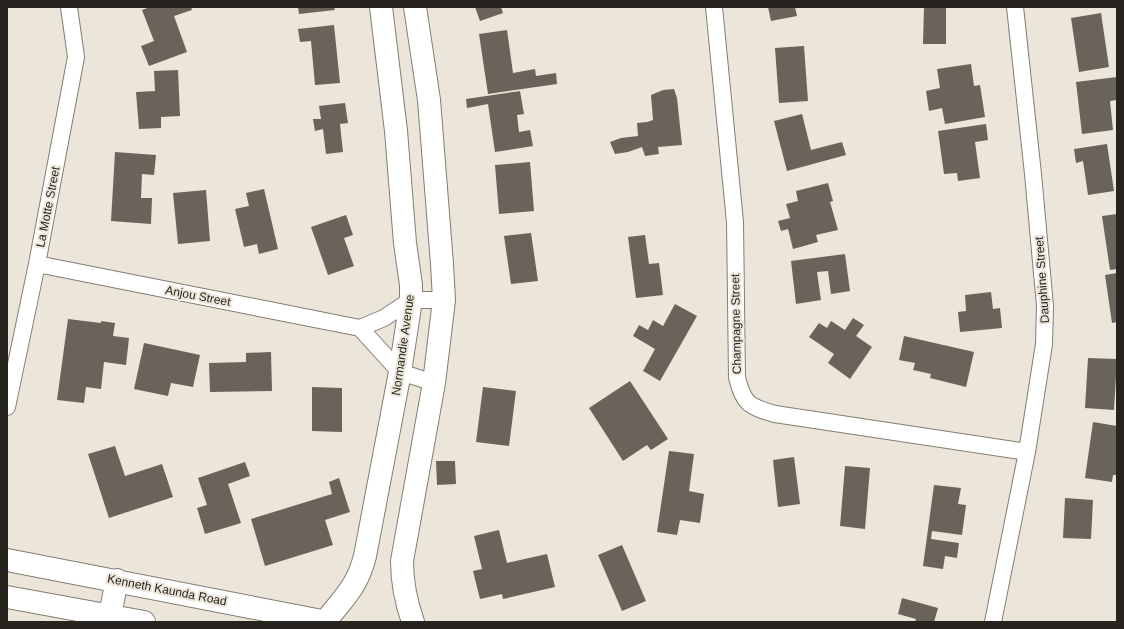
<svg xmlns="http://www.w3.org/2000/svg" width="1124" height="629" viewBox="0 0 1124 629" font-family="Arial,sans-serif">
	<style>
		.building { fill: #696359 }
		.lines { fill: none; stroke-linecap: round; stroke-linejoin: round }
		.street-casing { stroke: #837d72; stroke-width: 18 }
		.secondary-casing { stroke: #837d72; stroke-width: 24 }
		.street { stroke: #fff; stroke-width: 16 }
		.secondary { stroke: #fff; stroke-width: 22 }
		.labels { text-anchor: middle; stroke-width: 4; stroke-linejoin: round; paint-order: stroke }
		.street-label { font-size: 12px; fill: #272420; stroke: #ece5d9 }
	</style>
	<rect width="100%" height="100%" fill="#ece5d9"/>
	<!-- building -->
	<path class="building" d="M 150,7 L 191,7 L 192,10 L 174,16 L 187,52 L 149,66 L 141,46 L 154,41 L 142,10 Z
		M 298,7 L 334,7 L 335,10 L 299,14 Z
		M 475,7 L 501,7 L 503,13 L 480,21 Z
		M 768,7 L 795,7 L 797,16 L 771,21 Z
		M 924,7 L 946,7 L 946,44 L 923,44 Z
		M 1101,13 L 1109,67 L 1079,72 L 1071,18 Z
		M 334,25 L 340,83 L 315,85 L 311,41 L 300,42 L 298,29 Z
		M 507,30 L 513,73 L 535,69 L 536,76 L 556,73 L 557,84 L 488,94 L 479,34 Z
		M 804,46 L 808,101 L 779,103 L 775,48 Z
		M 971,64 L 974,86 L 980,85 L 985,117 L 945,124 L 942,108 L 929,111 L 926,91 L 940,88 L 937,69 Z
		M 178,70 L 180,116 L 161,117 L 161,128 L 139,129 L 136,92 L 155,91 L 154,71 Z
		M 1117,77 L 1117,100 L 1110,101 L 1113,130 L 1082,134 L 1076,82 Z
		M 674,89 L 677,98 L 682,145 L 658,147 L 659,154 L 645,156 L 642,147 L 628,152 L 615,154 L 610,142 L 621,138 L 638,136 L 637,123 L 647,122 L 653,120 L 651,95 L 663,90 Z
		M 520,91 L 524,114 L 517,115 L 519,132 L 530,130 L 533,146 L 495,152 L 488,104 L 467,108 L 466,99 Z
		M 345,103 L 348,123 L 340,124 L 343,152 L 326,154 L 323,129 L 315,131 L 313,119 L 321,119 L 319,106 Z
		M 802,114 L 811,150 L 842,142 L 846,155 L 787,171 L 774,121 Z
		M 986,124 L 988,140 L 975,142 L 980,178 L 958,181 L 957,173 L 944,174 L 938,131 Z
		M 1107,144 L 1114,191 L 1088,195 L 1083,161 L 1076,163 L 1074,149 Z
		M 115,152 L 156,155 L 154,175 L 142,174 L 141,198 L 152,198 L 151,224 L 111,221 Z
		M 530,162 L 534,211 L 499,214 L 495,165 Z
		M 828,183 L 833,201 L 830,202 L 838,230 L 816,235 L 818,242 L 793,249 L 788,229 L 781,231 L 778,221 L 790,218 L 786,204 L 798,201 L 796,191 Z
		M 264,189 L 278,249 L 259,254 L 257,244 L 244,247 L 235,209 L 249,206 L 246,193 Z
		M 206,190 L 210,241 L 178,244 L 173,193 Z
		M 1117,214 L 1117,269 L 1110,270 L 1102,216 Z
		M 346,215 L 353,235 L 344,238 L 354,266 L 328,275 L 311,227 Z
		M 531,233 L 538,281 L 511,284 L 504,236 Z
		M 645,235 L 649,264 L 659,263 L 663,295 L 636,298 L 628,237 Z
		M 845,254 L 850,291 L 831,294 L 828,271 L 817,272 L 821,300 L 796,304 L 791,261 Z
		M 1117,273 L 1117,322 L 1112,323 L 1105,275 Z
		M 991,292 L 993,309 L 1000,308 L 1002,328 L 960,332 L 958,312 L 966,311 L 965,295 Z
		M 675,304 L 697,316 L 660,381 L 643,371 L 655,349 L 633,336 L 639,325 L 648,330 L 653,320 L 663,326 Z
		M 853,318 L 864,325 L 856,336 L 872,347 L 850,379 L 828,363 L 834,354 L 809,337 L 819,323 L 827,328 L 831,321 L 845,330 Z
		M 68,319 L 101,323 L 101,321 L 115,323 L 113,336 L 129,338 L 126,365 L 104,362 L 101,389 L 86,387 L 84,403 L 57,400 Z
		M 904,336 L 974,352 L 966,387 L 930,378 L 931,374 L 913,370 L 915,363 L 899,360 Z
		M 144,343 L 200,355 L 193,387 L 171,383 L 168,396 L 134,389 Z
		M 271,352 L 272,391 L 210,392 L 209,363 L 246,362 L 246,353 Z
		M 1088,358 L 1117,359 L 1114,410 L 1085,408 Z
		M 630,381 L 668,439 L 651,450 L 647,445 L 623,461 L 589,408 Z
		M 312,387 L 342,388 L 342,432 L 312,431 Z
		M 483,387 L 516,391 L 509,446 L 476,442 Z
		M 1093,422 L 1117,426 L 1117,475 L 1113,475 L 1112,482 L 1085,478 Z
		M 115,446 L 125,476 L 162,464 L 173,497 L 109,518 L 88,454 Z
		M 669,451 L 694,454 L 689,491 L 704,494 L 700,523 L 680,520 L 677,535 L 657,532 Z
		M 794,457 L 800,504 L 778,507 L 773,460 Z
		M 436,461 L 455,461 L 456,484 L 437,485 Z
		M 245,462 L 250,476 L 228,484 L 241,523 L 205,534 L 197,508 L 207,505 L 198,478 Z
		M 845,466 L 870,468 L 865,529 L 840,526 Z
		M 339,478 L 350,512 L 325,520 L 333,545 L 265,566 L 251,519 L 332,494 L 329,482 Z
		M 934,485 L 961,488 L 958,504 L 966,505 L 962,535 L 932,531 L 931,539 L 959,543 L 957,558 L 945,556 L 943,569 L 923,566 Z
		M 1065,498 L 1093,500 L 1091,539 L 1063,538 Z
		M 499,530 L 507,563 L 547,554 L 555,587 L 503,599 L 502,594 L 480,599 L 473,571 L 482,569 L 474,536 Z
		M 622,545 L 646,601 L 622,611 L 598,555 Z
		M 902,598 L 938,608 L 934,622 L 915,622 L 916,619 L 898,614 Z"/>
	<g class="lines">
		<!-- street casing -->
		<g class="street-casing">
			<path id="street" d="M 714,7 L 735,222 L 737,377 C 743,404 750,407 775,414 L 1027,452
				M 37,264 L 360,328 L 384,318 L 411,300 L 444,300
				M 360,328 L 400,372 L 434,383
				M 7,407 L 37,264 L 76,57 L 69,7
				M 993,622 L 1027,452 L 1044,344 L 1045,306 L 1033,174 L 1015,7"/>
		</g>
		<!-- secondary casing -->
		<g class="secondary-casing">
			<path id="secondary" d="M 7,560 L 327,622
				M 7,597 L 144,622
				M 110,615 L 117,580
				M 325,622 C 343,598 357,588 365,556 L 400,372 L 411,300 L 411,285 L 405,243 L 396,131 L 381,7
				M 413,622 C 406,602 402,582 402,561 L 434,383 L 444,300 L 442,264 L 429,100 L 415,7"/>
		</g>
		<!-- street -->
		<use href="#street" class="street"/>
		<!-- secondary -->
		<use href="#secondary" class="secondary"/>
	</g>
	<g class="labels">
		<!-- street labels -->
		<g class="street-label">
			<text transform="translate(48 207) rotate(-79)" y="4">La Motte Street</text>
			<text transform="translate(1042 280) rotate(-94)" y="4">Dauphine Street</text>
			<text transform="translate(198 296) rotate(11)" y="4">Anjou Street</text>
			<text transform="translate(736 324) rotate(-91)" y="4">Champagne Street</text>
			<text transform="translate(403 345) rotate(-82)" y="4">Normandie Avenue</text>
			<text transform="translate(167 590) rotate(11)" y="4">Kenneth Kaunda Road</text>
		</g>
	</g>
	<!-- border -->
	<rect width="1124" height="629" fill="none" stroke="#272420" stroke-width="16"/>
</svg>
